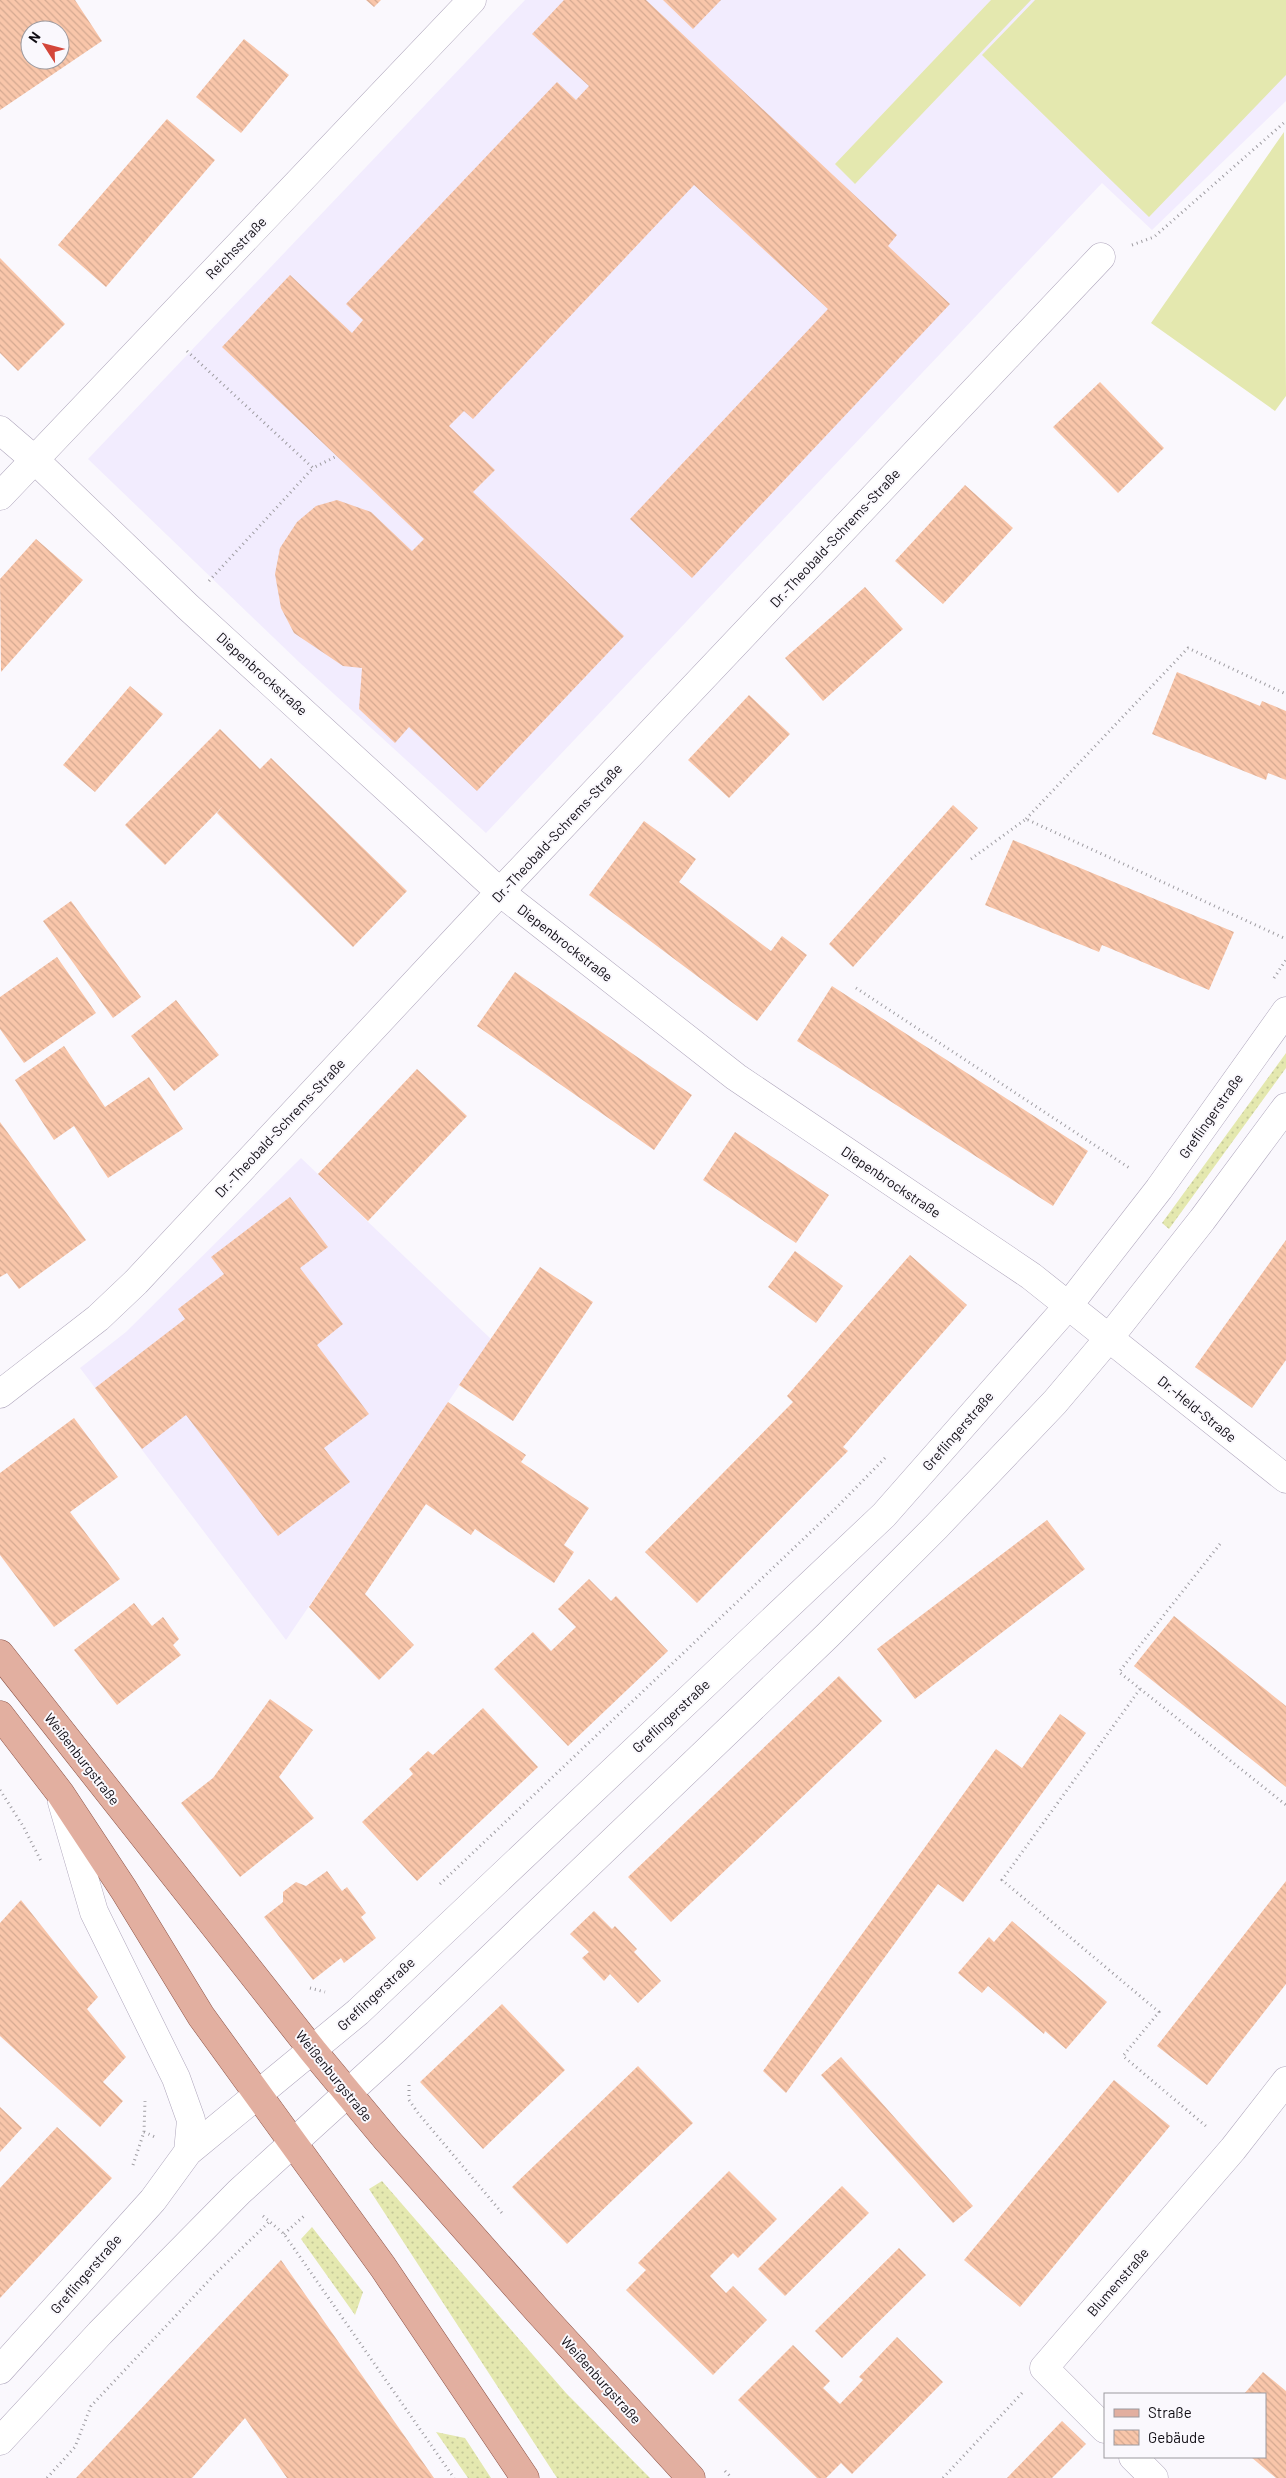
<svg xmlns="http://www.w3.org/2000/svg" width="1286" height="2478" viewBox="0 0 1286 2478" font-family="Barlow,sans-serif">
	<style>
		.built { fill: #f2ecfe }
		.grass { fill: url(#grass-dots) }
		.pitch { fill: #e4e8af }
		.building { fill: url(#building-back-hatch); fill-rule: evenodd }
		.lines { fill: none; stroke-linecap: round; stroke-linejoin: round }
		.minor-casing { stroke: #afa6bc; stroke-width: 29 }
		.major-casing { stroke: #8c5346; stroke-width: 29 }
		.path { stroke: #9e9ca1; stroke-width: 3; stroke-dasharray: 1 4; stroke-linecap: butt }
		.minor { stroke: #fff; stroke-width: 28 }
		.major { stroke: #e2afa0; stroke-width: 28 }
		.labels { text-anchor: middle; stroke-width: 4; stroke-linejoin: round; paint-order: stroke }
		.street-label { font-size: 14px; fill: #0f0c13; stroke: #faf8fd }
	</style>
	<defs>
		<pattern id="grass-dots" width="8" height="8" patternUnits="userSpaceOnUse" patternTransform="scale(1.25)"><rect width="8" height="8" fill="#e4e8af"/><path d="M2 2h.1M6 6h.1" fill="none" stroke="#c2c696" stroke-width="1.8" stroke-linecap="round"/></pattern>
		<pattern id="building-back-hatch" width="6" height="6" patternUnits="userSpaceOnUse" patternTransform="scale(1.25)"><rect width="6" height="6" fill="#f9c6aa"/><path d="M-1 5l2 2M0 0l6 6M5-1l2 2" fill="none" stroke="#d4a991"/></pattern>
	</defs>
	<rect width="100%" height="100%" fill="#faf8fd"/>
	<!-- built -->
	<path class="built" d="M 525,0 L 1286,0 L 1286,101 L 1152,230 L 1102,183 L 486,833 L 299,662 L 88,459 Z
		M 301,1158 L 491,1339 L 286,1640 L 80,1368 L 126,1332 Z"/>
	<!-- grass -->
	<path class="grass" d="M 1286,1053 L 1286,1068 L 1169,1229 L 1162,1223 Z
		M 382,2181 L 566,2393 L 650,2478 L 557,2478 L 369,2189 Z
		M 312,2227 L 363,2292 L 355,2315 L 301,2239 Z
		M 436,2432 L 465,2438 L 491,2478 L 468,2478 Z"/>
	<!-- pitch -->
	<path class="pitch" d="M 991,0 L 1031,0 L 855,184 L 835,164 Z
		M 1035,0 L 1286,0 L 1286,75 L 1149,217 L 982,55 Z
		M 1284,132 L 1286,396 L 1275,411 L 1151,323 Z"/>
	<!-- building -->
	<path class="building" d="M 0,0 L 75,0 L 102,41 L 0,110 ZM 30,30 L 60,30 L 60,60 L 30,60 Z
		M 366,0 L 381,0 L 374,7 Z
		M 564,0 L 646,0 L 897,235 L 888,246 L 950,304 L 692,578 L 630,519 L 828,309 L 694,185 L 473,419 L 464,411 L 449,426 L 495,470 L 473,492 L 624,636 L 477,791 L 409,727 L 395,743 L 359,709 L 362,668 L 343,666 L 294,633 L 281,608 L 275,574 L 280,548 L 297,522 L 316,506 L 337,500 L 371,512 L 412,551 L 424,539 L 222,347 L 290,275 L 352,333 L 363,320 L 346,304 L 557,82 L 576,100 L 589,86 L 532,34 Z
		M 663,0 L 721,0 L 693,29 Z
		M 244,39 L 289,75 L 241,133 L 196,97 Z
		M 167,119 L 215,160 L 106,287 L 58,245 Z
		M 0,258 L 65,324 L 18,371 L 0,353 Z
		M 1100,382 L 1164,448 L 1118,493 L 1053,427 Z
		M 965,485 L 1013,528 L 943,604 L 895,561 Z
		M 36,539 L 83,580 L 1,672 L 0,579 Z
		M 865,587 L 903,629 L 823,701 L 785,658 Z
		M 1177,672 L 1260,706 L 1262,701 L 1286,711 L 1286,780 L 1268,773 L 1266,780 L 1152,734 Z
		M 130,686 L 163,714 L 95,792 L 63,765 Z
		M 749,695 L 790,734 L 729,798 L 688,760 Z
		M 220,729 L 260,769 L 271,758 L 407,891 L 353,947 L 217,813 L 223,806 L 165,865 L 125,825 Z
		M 953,805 L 978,828 L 853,967 L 829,944 Z
		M 644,821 L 696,859 L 679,882 L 771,951 L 782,936 L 807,955 L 757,1021 L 589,895 Z
		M 1013,840 L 1234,932 L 1209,990 L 1102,945 L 1099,952 L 985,905 Z
		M 71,901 L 141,997 L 113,1018 L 43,921 Z
		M 57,957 L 96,1013 L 24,1063 L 0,1029 L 0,997 Z
		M 515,972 L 692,1095 L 654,1150 L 477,1026 Z
		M 832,986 L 1088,1151 L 1053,1206 L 797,1041 Z
		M 176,1000 L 219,1055 L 174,1091 L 131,1036 Z
		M 64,1046 L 105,1107 L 149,1077 L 183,1129 L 108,1178 L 74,1126 L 54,1140 L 15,1080 Z
		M 417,1069 L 467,1116 L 368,1221 L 318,1174 Z
		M 0,1122 L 86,1240 L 19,1289 L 7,1273 L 0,1277 Z
		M 735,1132 L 829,1195 L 796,1243 L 703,1180 Z
		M 290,1197 L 328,1247 L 300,1268 L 343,1324 L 317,1345 L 369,1414 L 324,1448 L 350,1482 L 278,1536 L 186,1415 L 142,1449 L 95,1388 L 185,1319 L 178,1309 L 224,1274 L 211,1257 Z
		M 1286,1240 L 1286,1360 L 1252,1408 L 1195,1367 Z
		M 795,1251 L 843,1286 L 816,1323 L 768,1287 Z
		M 910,1255 L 967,1305 L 843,1447 L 848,1451 L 697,1603 L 645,1552 L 793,1402 L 787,1396 Z
		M 540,1267 L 593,1302 L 513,1421 L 459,1385 Z
		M 448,1402 L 526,1455 L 521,1462 L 589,1508 L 564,1545 L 574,1552 L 554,1583 L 475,1529 L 471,1535 L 426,1504 L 365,1594 L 414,1645 L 379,1680 L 309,1607 Z
		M 74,1418 L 118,1477 L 70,1512 L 120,1579 L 54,1627 L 0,1555 L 0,1473 Z
		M 1047,1520 L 1085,1569 L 915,1699 L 877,1649 Z
		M 589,1579 L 611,1601 L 616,1596 L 668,1651 L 568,1746 L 494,1669 L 533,1632 L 551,1651 L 576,1627 L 558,1609 Z
		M 134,1603 L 152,1626 L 163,1617 L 179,1639 L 173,1645 L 181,1655 L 117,1705 L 74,1650 Z
		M 1174,1616 L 1286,1706 L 1286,1787 L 1134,1666 Z
		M 839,1676 L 882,1721 L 671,1922 L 628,1877 Z
		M 270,1699 L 313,1730 L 279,1777 L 314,1818 L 240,1877 L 181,1803 L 213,1778 Z
		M 483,1708 L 538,1767 L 417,1881 L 362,1822 L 413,1774 L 409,1769 L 428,1751 L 433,1755 Z
		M 1060,1714 L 1086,1733 L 963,1902 L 938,1884 L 786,2093 L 763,2071 L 996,1749 L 1022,1768 Z
		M 327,1871 L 342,1891 L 347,1887 L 366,1913 L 361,1917 L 376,1938 L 344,1963 L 341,1958 L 313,1980 L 264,1917 L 283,1902 L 283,1892 L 296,1882 L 306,1886 Z
		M 1286,1881 L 1286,1984 L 1207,2085 L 1157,2046 Z
		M 21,1900 L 98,1997 L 87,2009 L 126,2057 L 103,2082 L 123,2101 L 100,2127 L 0,2036 L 0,1923 Z
		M 594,1911 L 612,1929 L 615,1926 L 637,1949 L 634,1952 L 661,1981 L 638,2003 L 610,1974 L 604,1981 L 582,1958 L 589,1952 L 570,1934 Z
		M 1012,1921 L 1107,2002 L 1066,2049 L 1045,2031 L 1044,2034 L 988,1986 L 982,1993 L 958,1973 L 989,1937 L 994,1942 Z
		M 502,2004 L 565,2070 L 483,2149 L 420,2082 Z
		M 841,2057 L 973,2206 L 953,2223 L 821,2075 Z
		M 638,2066 L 693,2123 L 567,2244 L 512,2187 Z
		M 1114,2080 L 1170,2126 L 1020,2307 L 964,2260 Z
		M 0,2107 L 22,2128 L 0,2152 Z
		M 57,2127 L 112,2178 L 0,2298 L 0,2188 Z
		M 729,2171 L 777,2219 L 738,2258 L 733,2253 L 710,2276 L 726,2293 L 733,2286 L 767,2320 L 713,2375 L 626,2290 L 646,2270 L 638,2263 Z
		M 842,2186 L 869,2213 L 785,2296 L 758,2269 Z
		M 899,2248 L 926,2275 L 842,2358 L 815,2331 Z
		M 281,2260 L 434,2478 L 287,2478 L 245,2418 L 192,2478 L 76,2478 Z
		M 897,2337 L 943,2382 L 852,2474 L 841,2463 L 826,2478 L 817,2478 L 738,2400 L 793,2345 L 830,2381 L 823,2388 L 840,2404 L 863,2380 L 859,2377 Z
		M 1263,2372 L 1286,2391 L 1286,2478 L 1276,2478 L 1251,2457 L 1265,2457 L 1265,2394 L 1244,2394 Z
		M 1062,2421 L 1086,2444 L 1052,2478 L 1007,2478 Z"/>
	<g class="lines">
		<!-- minor casing -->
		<g class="minor-casing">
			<path id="minor" d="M 0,430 L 36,461 L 187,606 L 500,892 L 736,1077 L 1031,1276 L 1286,1479
				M 0,496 L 472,0
				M 0,1394 L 98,1318 L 136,1282 L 500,892 L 1101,257
				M 62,1802 L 94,1912 L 176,2078 L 191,2120 L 188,2152
				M 0,2370 L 153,2200 L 188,2152 L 358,2012 L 884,1515 L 1068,1306 L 1159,1189 L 1286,1011
				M 1105,2429 L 1044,2368 L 1233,2149 L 1286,2081
				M 0,2441 L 100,2333 L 239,2192 L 395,2050 L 828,1635 L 936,1527 L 1055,1402 L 1109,1338 L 1202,1220 L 1286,1107
				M 1133,2457 L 1154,2478"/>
		</g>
		<!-- major casing -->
		<g class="major-casing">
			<path id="major" d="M 0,1654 L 313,2051 L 387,2140 L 538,2311 L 691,2478
				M 0,1715 L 60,1793 L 124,1890 L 201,2016 L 383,2267 L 525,2478"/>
		</g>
		<!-- path -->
		<path class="path" d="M 1132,245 L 1154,237 L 1286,121
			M 187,351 L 313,468 L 337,456
			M 209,581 L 313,468
			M 1026,819 L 1188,648 L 1286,694
			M 971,859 L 1026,819 L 1286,939
			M 1274,978 L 1286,960
			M 856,988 L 1131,1169
			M 1220,1544 L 1119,1672 L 1286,1805
			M 1140,1689 L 1002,1880 L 1159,2012 L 1123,2056 L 1207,2127
			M 0,1790 L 23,1826 L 41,1861
			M 440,1884 L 835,1509 L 885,1458
			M 310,1988 L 325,1992
			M 409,2085 L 409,2100 L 418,2113 L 502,2213
			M 144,2132 L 155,2137
			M 133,2165 L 144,2132 L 145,2101
			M 263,2216 L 284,2234 L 454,2478
			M 284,2234 L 304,2216
			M 725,2471 L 732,2478
			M 47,2478 L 75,2447 L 91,2406 L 215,2274 L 269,2222
			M 943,2478 L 1022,2393"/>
		<!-- minor -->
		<use href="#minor" class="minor"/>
		<!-- major -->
		<use href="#major" class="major"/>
	</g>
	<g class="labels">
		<!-- street labels -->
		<g class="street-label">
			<text transform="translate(236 248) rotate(-46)" y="5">Reichsstraße</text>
			<text transform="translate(835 538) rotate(-47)" y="5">Dr.-Theobald-Schrems-Straße</text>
			<text transform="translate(262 674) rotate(42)" y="5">Diepenbrockstraße</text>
			<text transform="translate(557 833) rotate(-47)" y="5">Dr.-Theobald-Schrems-Straße</text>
			<text transform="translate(565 943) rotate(38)" y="5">Diepenbrockstraße</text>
			<text transform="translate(1211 1116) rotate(-55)" y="5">Greflingerstraße</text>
			<text transform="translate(280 1128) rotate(-47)" y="5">Dr.-Theobald-Schrems-Straße</text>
			<text transform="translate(891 1182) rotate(34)" y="5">Diepenbrockstraße</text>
			<text transform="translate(1197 1409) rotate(39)" y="5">Dr.-Held-Straße</text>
			<text transform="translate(958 1431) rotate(-49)" y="5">Greflingerstraße</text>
			<text transform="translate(671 1716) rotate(-43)" y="5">Greflingerstraße</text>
			<text transform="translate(82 1759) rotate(52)" y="5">Weißenburgstraße</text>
			<text transform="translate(376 1994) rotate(-43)" y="5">Greflingerstraße</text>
			<text transform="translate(334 2076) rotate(51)" y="5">Weißenburgstraße</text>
			<text transform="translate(86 2274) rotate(-49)" y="5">Greflingerstraße</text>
			<text transform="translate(1118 2282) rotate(-49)" y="5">Blumenstraße</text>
			<text transform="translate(601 2380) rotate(48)" y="5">Weißenburgstraße</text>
		</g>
	</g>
	<!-- legend -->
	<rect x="1104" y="2393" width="162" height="65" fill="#faf8fd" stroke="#9c9a9f"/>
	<rect x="1114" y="2409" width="25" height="8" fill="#e2afa0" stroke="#9c9a9f"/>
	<text x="1148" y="2418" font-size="15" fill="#0f0c13">Straße</text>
	<rect x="1114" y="2430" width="25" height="15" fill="url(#building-back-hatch)" stroke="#9c9a9f"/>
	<text x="1148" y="2443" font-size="15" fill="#0f0c13">Gebäude</text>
	<!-- north arrow -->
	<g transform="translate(45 45) rotate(306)"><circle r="24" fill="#faf8fd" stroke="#9c9a9f"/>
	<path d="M0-4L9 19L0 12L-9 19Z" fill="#d4463a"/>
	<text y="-8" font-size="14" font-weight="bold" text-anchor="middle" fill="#0f0c13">N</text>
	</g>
</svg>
